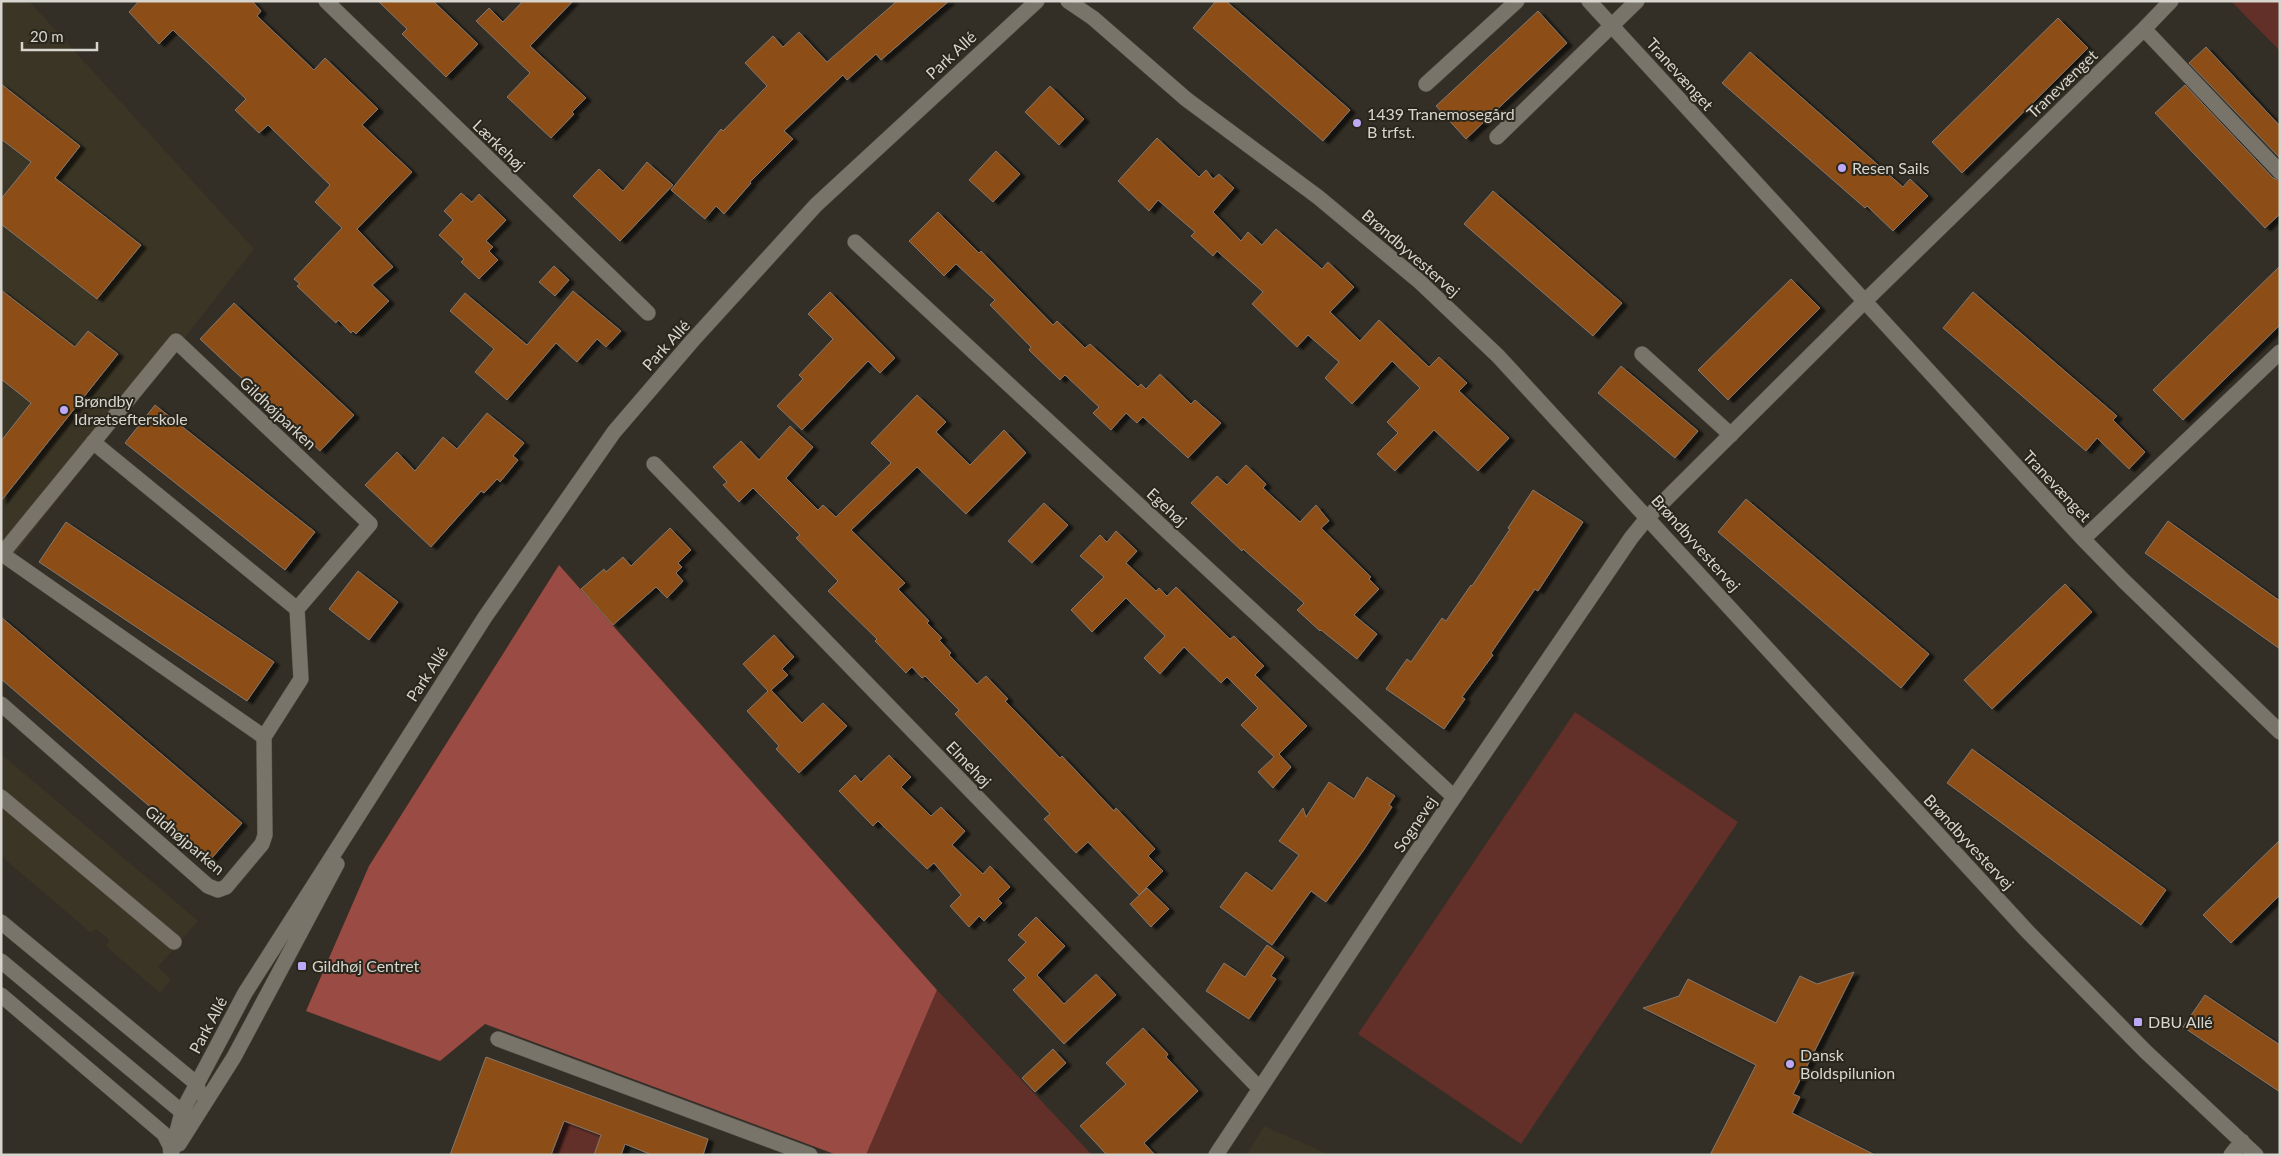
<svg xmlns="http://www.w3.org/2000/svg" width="2281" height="1156" viewBox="0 0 2281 1156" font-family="Lato,sans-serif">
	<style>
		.built { fill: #3b3525 }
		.green { fill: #622f29 }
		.forest { fill: #9a4b43 }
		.building { fill: #8d4e15; stroke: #82776f; filter: url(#shadow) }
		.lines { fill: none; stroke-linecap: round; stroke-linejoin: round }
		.minor-casing { stroke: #504c44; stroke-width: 16 }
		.minor { stroke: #797469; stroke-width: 15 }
		.poi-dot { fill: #bda9f5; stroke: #29261c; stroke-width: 2 }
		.labels { text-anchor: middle; stroke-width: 4; stroke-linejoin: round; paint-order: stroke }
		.street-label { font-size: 16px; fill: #d8d5cf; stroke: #29261c }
		.poi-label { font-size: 16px; fill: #d8d5cf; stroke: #29261c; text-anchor: start }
	</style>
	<defs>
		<filter id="shadow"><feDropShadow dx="5.5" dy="3" stdDeviation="1" flood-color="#0009"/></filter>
	</defs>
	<rect width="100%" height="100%" fill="#332f26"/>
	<!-- built -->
	<path class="built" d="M 1,1 L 29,1 L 254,249 L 1,572 Z
		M 1,754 L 198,921 L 158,967 L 171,979 L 160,993 L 106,946 L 109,940 L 97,929 L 90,932 L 1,856 Z
		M 1264,1126 L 1330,1155 L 1247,1155 Z"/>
	<!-- green -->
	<path class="green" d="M 2231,1 L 2280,1 L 2280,51 Z
		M 1575,712 L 1738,822 L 1521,1144 L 1358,1034 Z
		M 937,990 L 1092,1155 L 866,1155 Z
		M 564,1121 L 601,1135 L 594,1155 L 551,1155 Z"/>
	<!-- forest -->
	<path class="forest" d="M 559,565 L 937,990 L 866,1155 L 837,1155 L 485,1024 L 440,1061 L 306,1011 L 369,866 Z"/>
	<!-- building -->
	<path class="building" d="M 139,1 L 252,1 L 261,11 L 257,16 L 314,70 L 325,58 L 378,109 L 362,125 L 412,172 L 357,229 L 393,267 L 372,285 L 389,301 L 356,334 L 353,331 L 351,333 L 338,320 L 336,323 L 297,286 L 300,284 L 294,279 L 342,228 L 315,202 L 330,185 L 268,125 L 259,133 L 235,110 L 246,99 L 173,30 L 159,44 L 129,12 Z
		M 378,1 L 433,1 L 478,44 L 446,77 L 402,34 L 407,29 Z
		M 523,1 L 573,1 L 530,46 L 586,98 L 572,112 L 574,114 L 551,138 L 507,97 L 530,73 L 476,21 L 489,8 L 503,22 Z
		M 897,1 L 949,1 L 881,60 L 876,54 L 847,80 L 843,75 L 784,131 L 793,139 L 750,182 L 751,183 L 724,214 L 716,206 L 705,219 L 671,190 L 721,129 L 723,131 L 767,86 L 745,63 L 773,36 L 783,47 L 799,32 L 827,62 Z
		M 1216,1 L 1226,1 L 1350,110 L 1323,141 L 1193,28 Z
		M 1538,11 L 1567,43 L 1466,139 L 1436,106 Z
		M 2058,18 L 2088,48 L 1962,173 L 1932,142 Z
		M 2206,47 L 2280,126 L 2280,158 L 2189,63 Z
		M 1750,52 L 1903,187 L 1910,179 L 1928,196 L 1893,231 L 1867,206 L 1865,208 L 1722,83 Z
		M 1,84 L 80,146 L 55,178 L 141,245 L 97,299 L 1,224 L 1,199 L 31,162 L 1,139 Z
		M 2185,85 L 2273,178 L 2280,181 L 2280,214 L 2265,228 L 2155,113 Z
		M 1050,86 L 1084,119 L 1059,145 L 1025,112 Z
		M 1157,138 L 1199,177 L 1206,170 L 1213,179 L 1219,174 L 1234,188 L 1213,212 L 1241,241 L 1248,232 L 1262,245 L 1276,229 L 1322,269 L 1328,262 L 1354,287 L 1330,312 L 1360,341 L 1379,320 L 1429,367 L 1439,357 L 1467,383 L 1459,391 L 1509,438 L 1478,471 L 1434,430 L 1395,471 L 1377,454 L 1398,433 L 1387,422 L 1420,388 L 1392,361 L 1352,404 L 1325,378 L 1339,362 L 1308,335 L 1297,347 L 1252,304 L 1263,292 L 1217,251 L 1213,256 L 1191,236 L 1195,232 L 1158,200 L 1149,211 L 1118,181 Z
		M 996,151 L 1020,174 L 993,202 L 969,180 Z
		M 647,162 L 673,185 L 620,241 L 573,196 L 599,169 L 623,191 Z
		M 1493,191 L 1622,303 L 1593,336 L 1464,224 Z
		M 461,193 L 472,202 L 479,194 L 506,220 L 486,241 L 493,247 L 489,251 L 498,260 L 479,279 L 461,262 L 464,259 L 439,235 L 453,220 L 444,211 Z
		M 938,212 L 979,253 L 981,251 L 1053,325 L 1057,321 L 1085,348 L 1090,344 L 1138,387 L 1141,384 L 1146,389 L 1160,374 L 1191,404 L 1195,400 L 1221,423 L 1188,458 L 1143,417 L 1137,423 L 1126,413 L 1111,430 L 1093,413 L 1099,407 L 1065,375 L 1060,380 L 1029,350 L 1031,347 L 990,305 L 995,300 L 956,264 L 944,276 L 909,241 Z
		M 554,266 L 569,280 L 555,296 L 539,282 Z
		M 2280,266 L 2280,325 L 2183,420 L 2153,390 Z
		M 1791,279 L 1820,308 L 1728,400 L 1698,370 Z
		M 1,290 L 75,347 L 88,331 L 118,354 L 1,501 L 1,441 L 31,403 L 1,379 Z
		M 573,291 L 621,331 L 606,347 L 597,339 L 577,362 L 556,343 L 507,400 L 475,372 L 494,349 L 450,311 L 465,293 L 527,345 Z
		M 830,292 L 895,358 L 880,373 L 868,361 L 802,430 L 777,406 L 803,379 L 799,375 L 833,339 L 808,314 Z
		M 1973,292 L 2117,416 L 2113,420 L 2145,452 L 2129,469 L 2097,438 L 2086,451 L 1943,328 Z
		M 234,303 L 354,415 L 320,451 L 200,339 Z
		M 1621,366 L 1698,431 L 1675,458 L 1598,393 Z
		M 917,395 L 946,422 L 936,432 L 970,465 L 1004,430 L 1026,453 L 966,514 L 917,467 L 851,530 L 905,583 L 898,589 L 929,621 L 927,623 L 942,638 L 939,640 L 951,653 L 949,655 L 977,684 L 986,676 L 1008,699 L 1005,701 L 1012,708 L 1060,758 L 1062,756 L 1114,811 L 1116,808 L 1155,849 L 1148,856 L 1163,871 L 1139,895 L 1088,842 L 1076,853 L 1044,819 L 1050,814 L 955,714 L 959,710 L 925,676 L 922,678 L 912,667 L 906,673 L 875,641 L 877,639 L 828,591 L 838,581 L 796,538 L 800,535 L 753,488 L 739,502 L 723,485 L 727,482 L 713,467 L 741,441 L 759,460 L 790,426 L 813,447 L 786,478 L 818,510 L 823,505 L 836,517 L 891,463 L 871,443 Z
		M 155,405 L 315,532 L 285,570 L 125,443 Z
		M 487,413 L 524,443 L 513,456 L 518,460 L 500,482 L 497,479 L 484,493 L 481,491 L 431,547 L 365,485 L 397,452 L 415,471 L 443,437 L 457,449 Z
		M 1246,465 L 1266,484 L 1263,488 L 1300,522 L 1316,505 L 1329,521 L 1321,528 L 1371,577 L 1369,579 L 1379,589 L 1354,615 L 1377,634 L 1357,659 L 1321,630 L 1320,631 L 1297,610 L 1304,603 L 1243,549 L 1242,551 L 1191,503 L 1217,476 L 1227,485 Z
		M 1533,490 L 1583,522 L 1538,591 L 1535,589 L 1491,653 L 1493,655 L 1462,697 L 1465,699 L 1444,729 L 1386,689 L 1407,659 L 1411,662 L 1442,618 L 1446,621 L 1471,585 L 1472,586 L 1510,529 L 1508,528 Z
		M 1746,499 L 1929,654 L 1901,688 L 1718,532 Z
		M 1044,503 L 1068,525 L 1032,563 L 1008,541 Z
		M 2168,521 L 2280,601 L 2280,649 L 2145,553 Z
		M 66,522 L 274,662 L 247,701 L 39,562 Z
		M 670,528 L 691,550 L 678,563 L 682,567 L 676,573 L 683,581 L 667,598 L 656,587 L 613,625 L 581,589 L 604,569 L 606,572 L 623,557 L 631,566 Z
		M 1116,531 L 1137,551 L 1126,563 L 1156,591 L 1159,588 L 1167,596 L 1176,587 L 1230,639 L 1234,636 L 1264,666 L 1255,675 L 1307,726 L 1279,754 L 1291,767 L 1273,788 L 1258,772 L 1274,757 L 1241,725 L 1258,708 L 1227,677 L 1221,683 L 1184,647 L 1160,674 L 1144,658 L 1165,636 L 1126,598 L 1092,632 L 1071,610 L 1104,577 L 1080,556 L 1100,535 L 1107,542 Z
		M 358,571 L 398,602 L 369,640 L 329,609 Z
		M 2065,584 L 2092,612 L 1992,709 L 1964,680 Z
		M 1,617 L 242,823 L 211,859 L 1,679 Z
		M 774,635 L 794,657 L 782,669 L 788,675 L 771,690 L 802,723 L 823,703 L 847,726 L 799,773 L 776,749 L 779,746 L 747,711 L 768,691 L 743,664 Z
		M 1972,749 L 2166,890 L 2141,925 L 1947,783 Z
		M 889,755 L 911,777 L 901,787 L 931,816 L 941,807 L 965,831 L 952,845 L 983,874 L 990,866 L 1010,887 L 998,899 L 1002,903 L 984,921 L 979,916 L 969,927 L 950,906 L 961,895 L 934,863 L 927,869 L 878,821 L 873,826 L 839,791 L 855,775 L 861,782 Z
		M 1367,777 L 1395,796 L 1389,805 L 1392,807 L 1363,851 L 1326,902 L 1311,891 L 1272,945 L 1220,907 L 1246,872 L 1272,891 L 1299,855 L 1279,841 L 1303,808 L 1306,817 L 1329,782 L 1354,799 Z
		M 2280,840 L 2280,895 L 2231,943 L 2203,915 Z
		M 1147,888 L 1169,909 L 1151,927 L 1130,904 Z
		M 1036,917 L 1065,946 L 1037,975 L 1064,1004 L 1096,974 L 1116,995 L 1064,1044 L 1013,990 L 1026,978 L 1008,960 L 1026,942 L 1018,935 Z
		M 1267,945 L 1284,957 L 1271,976 L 1276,979 L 1249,1019 L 1206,991 L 1224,963 L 1245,977 Z
		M 1854,972 L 1793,1094 L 1800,1097 L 1792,1113 L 1875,1155 L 1710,1155 L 1756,1065 L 1643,1008 L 1679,996 L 1688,979 L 1776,1023 L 1800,976 L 1817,984 Z
		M 2205,995 L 2280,1045 L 2280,1092 L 2183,1027 Z
		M 1143,1028 L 1168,1054 L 1166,1057 L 1198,1091 L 1144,1143 L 1155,1155 L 1107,1155 L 1080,1126 L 1126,1084 L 1106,1063 Z
		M 1053,1049 L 1066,1063 L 1035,1092 L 1022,1078 Z
		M 486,1057 L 708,1139 L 703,1155 L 652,1155 L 625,1144 L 621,1155 L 594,1155 L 601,1135 L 564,1121 L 551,1155 L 450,1155 Z"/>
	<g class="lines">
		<!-- minor casing -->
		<g class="minor-casing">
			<path id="minor" d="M 326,1 L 648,313
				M 1068,1 L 1093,18 L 1186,99 L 1318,197 L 1420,282 L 1498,356 L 2028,932 L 2145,1051 L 2256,1155
				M 1589,1 L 2083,539 L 2124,581 L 2280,732
				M 2144,29 L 2171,1
				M 1426,84 L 1517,1
				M 1497,137 L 1637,1
				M 855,242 L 1454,797
				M 1642,354 L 1731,435
				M 93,442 L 297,609
				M 654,464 L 1259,1088
				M 2083,539 L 2280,352
				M 2,554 L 264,737
				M 1,555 L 176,341 L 370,524 L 297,609 L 301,679 L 264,737 L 265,835 L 262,844 L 226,887 L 218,890 L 208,886 L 1,704
				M 1,797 L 174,942
				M 1,922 L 197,1084 L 199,1093
				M 1,961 L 182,1112
				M 1,995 L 164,1134 L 170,1146 L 171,1155
				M 498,1039 L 810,1155
				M 179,1144 L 234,1057 L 337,864
				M 171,1155 L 182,1112 L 245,993 L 485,617 L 614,432 L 693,340 L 816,205 L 1037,1
				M 1216,1155 L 1410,862 L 1631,538 L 1648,517 L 1864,302 L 2144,29 L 2280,172
				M 2231,1155 L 2242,1141"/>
		</g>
		<!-- minor -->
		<use href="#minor" class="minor"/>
	</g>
	<!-- markers -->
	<g class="poi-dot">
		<circle cx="1357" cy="123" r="5"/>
		<circle cx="1842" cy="168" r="5"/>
		<circle cx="64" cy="410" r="5"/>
		<rect x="297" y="961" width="10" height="10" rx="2.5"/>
		<rect x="2133" y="1017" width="10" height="10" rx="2.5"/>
		<circle cx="1790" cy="1064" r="5"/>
	</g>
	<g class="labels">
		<!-- street labels -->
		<g class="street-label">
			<text transform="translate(951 55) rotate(-43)" y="6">Park Allé</text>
			<text transform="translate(1680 74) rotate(48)" y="6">Tranevænget</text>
			<text transform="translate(2062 84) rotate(-44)" y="6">Tranevænget</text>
			<text transform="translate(499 145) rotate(44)" y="6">Lærkehøj</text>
			<text transform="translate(1411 253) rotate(41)" y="6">Brøndbyvestervej</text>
			<text transform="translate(666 345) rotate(-48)" y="6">Park Allé</text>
			<text transform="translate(278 413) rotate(43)" y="6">Gildhøjparken</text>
			<text transform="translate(2057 486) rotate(47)" y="6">Tranevænget</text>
			<text transform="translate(1167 507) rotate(43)" y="6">Egehøj</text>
			<text transform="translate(1696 543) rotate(48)" y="6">Brøndbyvestervej</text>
			<text transform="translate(427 674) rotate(-57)" y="6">Park Allé</text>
			<text transform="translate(969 764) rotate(46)" y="6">Elmehøj</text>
			<text transform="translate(1415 824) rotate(-56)" y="6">Sognevej</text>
			<text transform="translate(185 840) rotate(40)" y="6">Gildhøjparken</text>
			<text transform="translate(1969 842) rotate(47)" y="6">Brøndbyvestervej</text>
			<text transform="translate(208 1025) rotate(-62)" y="6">Park Allé</text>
		</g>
		<!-- poi labels -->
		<g class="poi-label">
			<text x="1367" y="120">1439 Tranemosegård<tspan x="1367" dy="18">B trfst.</tspan></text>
			<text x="1852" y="174">Resen Sails</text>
			<text x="74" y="407">Brøndby<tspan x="74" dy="18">Idrætsefterskole</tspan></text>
			<text x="312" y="972">Gildhøj Centret</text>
			<text x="2148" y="1028">DBU Allé</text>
			<text x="1800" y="1061">Dansk<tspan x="1800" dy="18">Boldspilunion</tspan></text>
		</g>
	</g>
	<!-- border -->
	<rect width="2281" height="1156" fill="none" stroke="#d8d5cf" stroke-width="5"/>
	<!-- scale -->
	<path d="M22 42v8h75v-8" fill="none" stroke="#d8d5cf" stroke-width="2.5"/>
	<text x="30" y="42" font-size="15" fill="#d8d5cf" stroke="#29261c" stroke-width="4" paint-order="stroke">20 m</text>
</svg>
